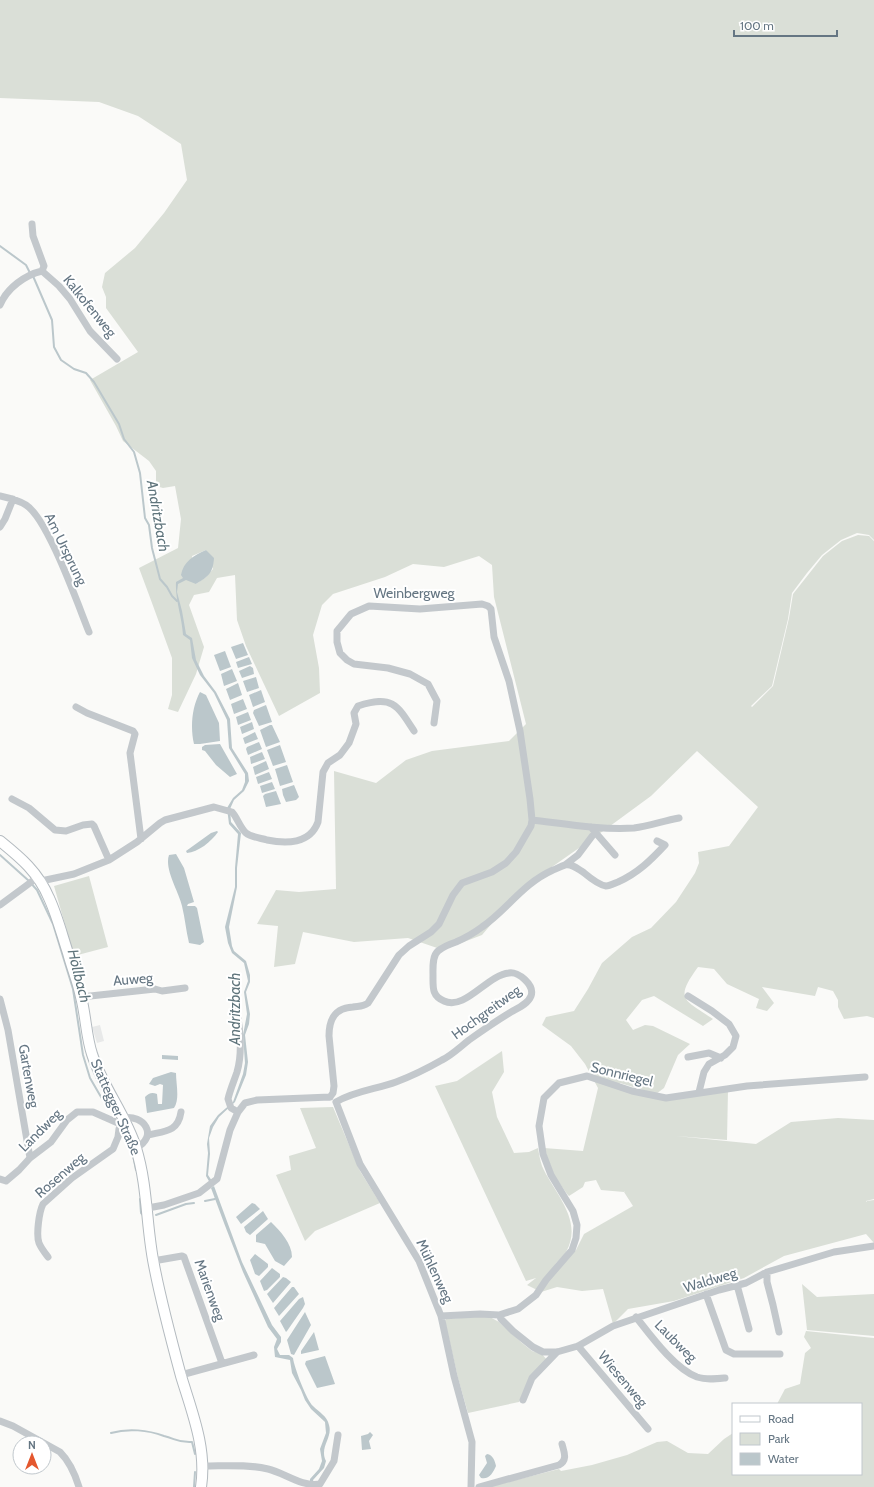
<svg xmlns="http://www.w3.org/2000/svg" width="874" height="1487" viewBox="0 0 874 1487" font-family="Cabin,sans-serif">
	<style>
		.built { fill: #e8e9e9 }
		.green { fill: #dadfd7; fill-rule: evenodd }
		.water { fill: #bbc7cb }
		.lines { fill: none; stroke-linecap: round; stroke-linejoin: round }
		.stream { stroke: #bbc7cb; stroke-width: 2 }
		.secondary-casing { stroke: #b3babf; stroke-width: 12 }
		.street { stroke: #c3c8cc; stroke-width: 7 }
		.secondary { stroke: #fff; stroke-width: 10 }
		.labels { text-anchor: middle; stroke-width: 4; stroke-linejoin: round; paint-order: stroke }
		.street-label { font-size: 14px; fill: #657683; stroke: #fff }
		.water-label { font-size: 15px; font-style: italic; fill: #60757c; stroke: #fff }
	</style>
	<rect width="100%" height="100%" fill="#fafaf8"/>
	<!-- built -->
	<path class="built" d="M 100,1025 L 104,1041 L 97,1043 L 92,1027 Z"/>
	<!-- green -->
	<path class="green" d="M 0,0 L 874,0 L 874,540 L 869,535 L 857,533 L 841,540 L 822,555 L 807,573 L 792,593 L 788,619 L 772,686 L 751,706 L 752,707 L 773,686 L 789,618 L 793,594 L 823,556 L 842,541 L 858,535 L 869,536 L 874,541 L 874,1018 L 867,1016 L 844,1019 L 838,1007 L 838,1000 L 833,991 L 818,987 L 815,996 L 762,987 L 774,1003 L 767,1011 L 756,1008 L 759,999 L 727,984 L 714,969 L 698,967 C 674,1000 684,999 713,1019 L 703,1026 L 654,996 L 642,1000 L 626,1020 L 633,1030 L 645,1025 L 653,1026 L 690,1044 L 678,1055 L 664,1088 L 656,1094 L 620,1083 L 618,1087 L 657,1099 L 728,1090 L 727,1140 L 676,1136 L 756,1144 L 791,1122 L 838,1118 L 874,1120 L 874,1199 L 866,1201 L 867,1202 L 867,1201 L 874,1200 L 874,1243 L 866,1234 L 784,1256 L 744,1278 L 674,1301 L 628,1309 L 613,1324 L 603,1289 L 582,1291 L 557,1287 L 541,1292 L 527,1285 L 536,1278 L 526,1281 L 435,1086 L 457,1081 L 502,1051 L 504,1072 L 492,1092 L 497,1117 L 514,1153 L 529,1152 L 538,1148 C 539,1154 540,1160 542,1166 C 554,1193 584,1220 566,1252 C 563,1257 557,1261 554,1266 L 576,1250 L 584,1234 L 633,1206 L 624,1192 L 659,1153 L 624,1192 L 601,1190 L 596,1180 L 585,1182 L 583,1187 L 569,1196 L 567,1194 L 554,1175 L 544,1148 L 583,1151 L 598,1088 L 585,1064 L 571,1046 L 542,1025 L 546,1017 L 574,1011 L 588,989 L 602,963 L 632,937 L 651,928 L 676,902 L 695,873 L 699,863 L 698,852 L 729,846 L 758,807 L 697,751 L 651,796 L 606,829 L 522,888 L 482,935 L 443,950 L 408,938 L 354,942 L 303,932 L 295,964 L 274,967 L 278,926 L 257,924 L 276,890 L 299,892 L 336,889 L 334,771 L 376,783 L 406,760 L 432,751 L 509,741 L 526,724 L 494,597 L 492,565 L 479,556 L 444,567 L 413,564 L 385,577 L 333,594 L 322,605 L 313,635 L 319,668 L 320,693 L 279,716 L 246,646 L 237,620 L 235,575 L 217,578 L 209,592 L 194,595 L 189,605 L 204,647 L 196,674 L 178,712 L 168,709 L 172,695 L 172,658 L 152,603 L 139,568 L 178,548 L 181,519 L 175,486 L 163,488 L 156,486 L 156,471 L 149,461 L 123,441 L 116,426 L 90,380 L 138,352 L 106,308 L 106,297 L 102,287 L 105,273 L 135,248 L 164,213 L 187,180 L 181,144 L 138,116 L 99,102 L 0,98 ZM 206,550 L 213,569 L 206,577 L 196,584 L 192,556 Z
		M 89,876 L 108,947 L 74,956 L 54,886 Z
		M 333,1107 L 360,1171 L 380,1203 L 315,1231 L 305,1241 L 276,1175 L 291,1170 L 289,1156 L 316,1148 L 300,1108 Z
		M 802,1284 L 817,1297 L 874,1294 L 874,1336 L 807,1330 Z
		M 488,1316 L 499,1322 L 522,1343 L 532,1351 L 542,1354 L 547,1360 L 530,1376 L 519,1402 L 468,1413 L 458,1378 L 445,1321 L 446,1319 Z
		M 806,1331 L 874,1338 L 874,1487 L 488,1487 L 559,1469 L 561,1471 L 592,1465 L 627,1455 L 657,1442 L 667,1441 L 688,1453 L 708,1454 L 724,1439 L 733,1433 L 733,1474 L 861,1474 L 861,1404 L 777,1404 L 785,1389 L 800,1384 L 805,1353 L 811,1348 L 804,1337 Z"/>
	<!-- water -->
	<path class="water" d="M 206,550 L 214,558 C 213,573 209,576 196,584 L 186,580 L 178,584 L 177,592 L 182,611 L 186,634 L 192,638 L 196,660 L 204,676 L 216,692 L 230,719 L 232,748 L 248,773 L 249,781 L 244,791 L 234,800 L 230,809 L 231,822 L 241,833 L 237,868 L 237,887 L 229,927 L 232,946 L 234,951 L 246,961 L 250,975 L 250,982 L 246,992 L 250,1014 L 249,1024 L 245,1035 L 248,1062 L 246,1075 L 235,1102 L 219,1117 L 213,1127 L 209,1138 L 210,1154 L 208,1175 L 212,1181 L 210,1183 L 206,1176 L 208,1153 L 207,1144 L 210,1126 L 218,1115 L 233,1102 L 243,1074 L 245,1063 L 243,1035 L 247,1014 L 244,992 L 248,981 L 244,963 L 232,953 L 228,943 L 225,927 L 235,887 L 235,868 L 238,834 L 229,824 L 227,808 L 233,798 L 242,790 L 245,782 L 245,774 L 229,748 L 227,720 L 214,693 L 200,675 L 192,658 L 190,640 L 183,635 C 182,617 175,600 176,582 L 183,578 L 181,575 C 183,562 194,555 206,550 Z
		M 243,643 L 248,655 L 236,659 L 231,647 Z
		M 225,651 L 231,667 L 220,671 L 214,655 Z
		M 249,657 L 252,664 L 238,668 L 236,662 Z
		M 250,666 L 253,668 L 254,674 L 242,678 L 239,671 Z
		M 232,669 L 237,681 L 224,686 L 221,674 Z
		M 256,677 L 259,688 L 247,692 L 243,681 Z
		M 238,683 L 242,695 L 230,700 L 226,689 Z
		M 261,690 L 265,702 L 253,707 L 249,695 Z
		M 200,692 L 206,695 L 219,723 L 220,741 L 200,744 L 194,744 C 190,727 192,707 200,692 Z
		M 243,699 L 247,709 L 234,714 L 231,704 Z
		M 266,705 L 272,722 L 259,726 L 253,713 L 254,710 Z
		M 248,712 L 251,720 L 238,725 L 236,717 Z
		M 252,722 L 254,729 L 242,734 L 240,727 Z
		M 270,725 L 272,725 L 280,742 L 266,747 L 260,730 Z
		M 255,732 L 258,739 L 245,744 L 243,738 Z
		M 259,742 L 262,749 L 248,755 L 246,749 L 247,747 Z
		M 220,744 L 237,774 L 230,777 L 216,765 L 205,751 L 202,750 L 202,747 L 205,745 Z
		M 280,745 L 286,762 L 273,766 L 267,750 Z
		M 262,752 L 265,759 L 251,764 L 250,757 Z
		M 266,761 L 269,769 L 255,775 L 253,767 Z
		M 287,765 L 293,782 L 280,786 L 275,769 Z
		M 269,772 L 272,779 L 258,784 L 256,777 Z
		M 272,782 L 275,789 L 262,793 L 260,786 Z
		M 294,785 L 299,797 L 296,800 L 286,802 L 283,795 L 282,789 Z
		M 276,791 L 281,804 L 266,807 L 263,796 L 265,794 Z
		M 217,831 L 218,832 C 211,842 198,852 187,853 L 186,851 L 211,833 Z
		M 176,854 L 184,868 L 194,902 L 188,904 L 187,906 L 195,906 L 197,908 L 204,942 L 200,945 L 189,943 C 186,931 185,918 182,906 C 179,892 164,869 169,855 Z
		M 162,1055 L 178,1056 L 178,1060 L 162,1059 Z
		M 171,1072 L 176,1073 C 176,1084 180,1099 174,1108 L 147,1113 L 145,1097 C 149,1093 152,1092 157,1094 L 158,1104 L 162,1104 L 163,1085 L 160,1084 L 155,1086 L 149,1084 L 153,1078 Z
		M 214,1186 L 242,1262 L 272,1325 L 281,1337 L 281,1342 L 277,1349 L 280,1355 L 289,1355 L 293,1358 C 294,1367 307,1401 313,1406 C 319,1412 327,1416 329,1425 C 333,1438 319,1447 326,1461 L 324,1468 L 313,1480 L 314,1487 L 310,1487 L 310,1479 L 319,1469 L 322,1461 L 320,1449 L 326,1433 L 325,1422 L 311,1409 L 305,1400 L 301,1390 L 292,1373 L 290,1360 L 275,1357 L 274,1347 L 277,1339 L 268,1327 L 243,1272 L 224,1223 L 211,1188 Z
		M 252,1203 L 255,1204 L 260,1209 L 241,1224 L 236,1217 Z
		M 263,1211 L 268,1219 L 250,1235 L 246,1232 L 244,1227 Z
		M 271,1222 C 280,1231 292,1243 292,1257 L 284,1266 L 275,1261 L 265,1244 L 256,1242 L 256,1235 Z
		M 255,1254 L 268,1264 L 268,1267 L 259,1276 L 255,1274 L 250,1260 Z
		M 272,1268 L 280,1274 L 280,1277 L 267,1290 L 264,1291 L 260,1281 Z
		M 283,1277 L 286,1278 L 291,1282 L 273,1303 L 267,1294 Z
		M 292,1287 L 294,1287 L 299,1294 L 279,1316 L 274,1308 Z
		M 303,1297 L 305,1304 L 303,1308 L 287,1331 L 286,1332 L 280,1321 L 299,1299 Z
		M 305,1312 L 311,1325 L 294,1355 L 291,1354 L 287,1340 Z
		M 314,1332 L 319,1350 L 301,1354 L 301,1351 Z
		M 325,1356 L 335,1384 L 317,1388 L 305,1364 L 306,1361 Z
		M 370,1432 L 373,1435 L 369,1441 L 371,1449 L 362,1450 L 361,1436 L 368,1434 Z
		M 487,1454 C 493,1455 495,1461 496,1466 C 493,1473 489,1480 481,1478 L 479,1475 L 487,1463 L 485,1456 Z"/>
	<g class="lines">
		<!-- stream -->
		<path class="stream" d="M 0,246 L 26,265 L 30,273
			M 33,276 L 52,320 L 54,347 L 61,360 L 74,369 L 86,373 L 94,382 L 119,424 L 124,439 L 134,452 L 140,473 L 145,518 L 149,525 L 152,548 L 160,579 L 167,587 L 172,596 L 177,601
			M 0,855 L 29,881 L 37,890 L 53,924 L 73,989 L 83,1055 L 90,1078 L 101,1097 L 115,1114
			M 133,1155 L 136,1170
			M 140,1199 L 141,1213 L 143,1215
			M 205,1201 L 215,1199
			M 156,1215 L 186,1204 L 194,1203
			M 111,1433 C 128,1428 148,1430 164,1436 C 176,1439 179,1443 192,1442 L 195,1454
			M 194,1487 L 195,1472"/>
		<!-- secondary casing -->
		<g class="secondary-casing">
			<path id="secondary" d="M 0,841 C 21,858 38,872 49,898 C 57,915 62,935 68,953 C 72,968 78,982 81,997 C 86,1016 86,1036 92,1054 C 103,1088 126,1115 136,1148 C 148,1187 146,1226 154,1265 C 161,1302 171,1339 181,1376 C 192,1412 207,1449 201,1487"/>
		</g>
		<!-- street -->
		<path class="street" d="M 32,224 L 33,236 L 44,266 L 42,271
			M 42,271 L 59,286 L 70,299 L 90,331 L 117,359
			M 0,305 C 7,288 25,275 42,271
			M 0,496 C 9,498 18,500 26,505 C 48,519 78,605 89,632
			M 0,527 L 5,519 L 13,499
			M 76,707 L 87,713 L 133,731 L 135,734 L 130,753 L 141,839
			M 12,799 L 29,808 L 55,830 L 66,831 L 83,825 L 92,824 L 94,826 L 109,860
			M 532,820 C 566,824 600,830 634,828 C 649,826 663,821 679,818
			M 595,832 L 615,855
			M 565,865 L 578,855 L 593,835 L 595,832 L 591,827
			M 41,881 L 74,874 L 109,860 L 137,842 L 160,823 L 165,820 L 214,807 L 232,812 C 237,817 240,828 246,833 C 251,837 260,838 267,840 C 286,844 310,844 318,822 L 323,772 L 328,763 L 340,755 L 349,743 L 356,724 L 354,713 L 358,706 C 392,695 397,704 414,731
			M 0,905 L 38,877
			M 688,996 L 712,1011 L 729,1024 L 736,1036 L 733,1047 L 725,1055 L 709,1064 L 704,1072 L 699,1092
			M 81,997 L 155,989 L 162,991 L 185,988
			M 0,999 L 8,1030 L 30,1158
			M 235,1003 C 240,1024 243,1052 237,1072 C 234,1081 230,1090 228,1099 L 231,1108 L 238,1112
			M 688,1057 L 709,1053 L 721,1058
			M 330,1097 L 333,1093 L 334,1086 L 329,1036 C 329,1019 335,1008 353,1007 C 358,1006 363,1007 368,1003 L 399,955 L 409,946 L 431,932 L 439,924 L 453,895 L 462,883 L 492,872 L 506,863 L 516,852 L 531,826 L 532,820 L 530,799 L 520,731 L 509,681 L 494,637 L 491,609 L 488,606 L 482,604 L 420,609 L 369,606 L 351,614 L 337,631 L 337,642 L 340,653 L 347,660 L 354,664 L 388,668 L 410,674 L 428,684 L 437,701 L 434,723
			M 336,1102 C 354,1091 377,1089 396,1082 C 412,1076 428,1068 442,1060 C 452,1055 460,1047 469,1040 C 483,1030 496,1021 511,1012 C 518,1008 528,1004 531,996 C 535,985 518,971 509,973 C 487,975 465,1011 444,1001 C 432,996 433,988 433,976 C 433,968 432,956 438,951 C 443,947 450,944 456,942 C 465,938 474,933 482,927 C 508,909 522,884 553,870 C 556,869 561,866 565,865 C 571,863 578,869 583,872 C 589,877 598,885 606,886 C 610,886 615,883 618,882 C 638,873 651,860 665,845 L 657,841
			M 336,1102 L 360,1164 L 419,1261 L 441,1316 L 454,1376 L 472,1442 L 471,1487
			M 123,1118 C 144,1114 159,1136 136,1148
			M 148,1135 C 165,1131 178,1132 181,1112
			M 0,1179 L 6,1181 L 19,1170 L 30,1158 L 51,1142 L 67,1120 L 77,1112 L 93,1112 L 118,1123 L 125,1121
			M 148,1208 L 164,1205 L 199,1193 L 217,1179 L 230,1130 L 238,1112 L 245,1103 L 257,1100 L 330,1097
			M 48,1257 C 45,1253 41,1248 39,1243 C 36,1235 39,1212 43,1204 L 72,1178 L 113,1149 L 118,1137 L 119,1129 L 125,1120
			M 153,1261 L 182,1256 L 184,1257 L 222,1363
			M 767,1272 L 767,1282 L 773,1305 L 779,1332
			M 737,1285 L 749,1329
			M 706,1294 L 726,1350 L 734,1354 L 780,1354
			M 499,1315 L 518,1309 L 536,1295 L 546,1280 L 572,1250 L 576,1238 L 577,1225 L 573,1211 L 551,1175 L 543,1154 L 539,1126 L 544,1098 L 559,1083 L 587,1076 L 632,1091 L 666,1098 L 747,1086 L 865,1077
			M 441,1316 L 480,1314 L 499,1315 L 501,1319 L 513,1331 L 533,1347 L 543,1352 L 557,1352 L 578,1346 L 613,1326 L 719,1290 L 746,1283 L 767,1272 L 834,1252 L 874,1246
			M 636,1317 C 651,1336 675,1369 697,1377 C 706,1380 715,1379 725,1378
			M 578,1346 L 648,1429
			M 181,1375 L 254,1355
			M 523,1400 L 532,1378 L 557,1352
			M 0,1421 L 13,1426 L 60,1452 C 70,1462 75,1474 79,1487
			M 204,1466 C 225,1466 247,1464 268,1469 C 285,1473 301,1487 320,1484 L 334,1461 L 338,1435
			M 479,1487 L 559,1465 C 568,1460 564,1452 562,1444"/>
		<!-- secondary -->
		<use href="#secondary" class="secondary"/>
	</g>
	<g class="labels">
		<!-- street labels -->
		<g class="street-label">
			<text transform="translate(90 306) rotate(51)" y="5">Kalkofenweg</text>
			<text transform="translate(66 549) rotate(64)" y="5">Am Ursprung</text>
			<text x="414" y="598">Weinbergweg</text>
			<text transform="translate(133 979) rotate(-4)" y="5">Auweg</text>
			<text transform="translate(486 1012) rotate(-36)" y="5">Hochgreitweg</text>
			<text transform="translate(622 1074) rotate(14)" y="5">Sonnriegel</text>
			<text transform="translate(29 1076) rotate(80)" y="5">Gartenweg</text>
			<text transform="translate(116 1107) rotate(66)" y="5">Stattegger Straße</text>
			<text transform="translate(40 1130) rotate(-45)" y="5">Landweg</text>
			<text transform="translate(60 1175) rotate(-41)" y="5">Rosenweg</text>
			<text transform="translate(435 1271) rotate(65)" y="5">Mühlenweg</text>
			<text transform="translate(710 1280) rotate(-17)" y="5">Waldweg</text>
			<text transform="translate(210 1290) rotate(70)" y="5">Marienweg</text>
			<text transform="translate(676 1341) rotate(45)" y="5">Laubweg</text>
			<text transform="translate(623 1379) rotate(50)" y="5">Wiesenweg</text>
		</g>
		<!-- water labels -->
		<g class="water-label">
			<text transform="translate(158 516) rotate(80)" y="5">Andritzbach</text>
			<text transform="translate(79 976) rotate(76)" y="5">Höllbach</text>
			<text transform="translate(235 1009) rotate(-90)" y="5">Andritzbach</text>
		</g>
	</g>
	<!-- legend -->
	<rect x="732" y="1403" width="130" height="72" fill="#ffffff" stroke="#c1c8cd"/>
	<rect x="740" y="1416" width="20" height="6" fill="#ffffff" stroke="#c1c8cd"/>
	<text x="768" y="1423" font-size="12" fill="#657683">Road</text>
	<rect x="740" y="1433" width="20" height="12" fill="#dadfd7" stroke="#c1c8cd"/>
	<text x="768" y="1443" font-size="12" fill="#657683">Park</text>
	<rect x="740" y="1453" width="20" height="12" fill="#bbc7cb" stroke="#c1c8cd"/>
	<text x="768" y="1463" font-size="12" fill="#657683">Water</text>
	<!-- north arrow -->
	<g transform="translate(32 1455)"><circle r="19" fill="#ffffff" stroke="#c1c8cd"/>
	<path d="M0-3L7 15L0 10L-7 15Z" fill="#e4572e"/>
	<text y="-6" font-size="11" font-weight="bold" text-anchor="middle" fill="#657683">N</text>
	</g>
	<!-- scale -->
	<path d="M734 30v6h103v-6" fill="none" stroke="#657683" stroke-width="2"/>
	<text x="740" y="30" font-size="12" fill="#657683" stroke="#ffffff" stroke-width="3" paint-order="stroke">100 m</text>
</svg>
